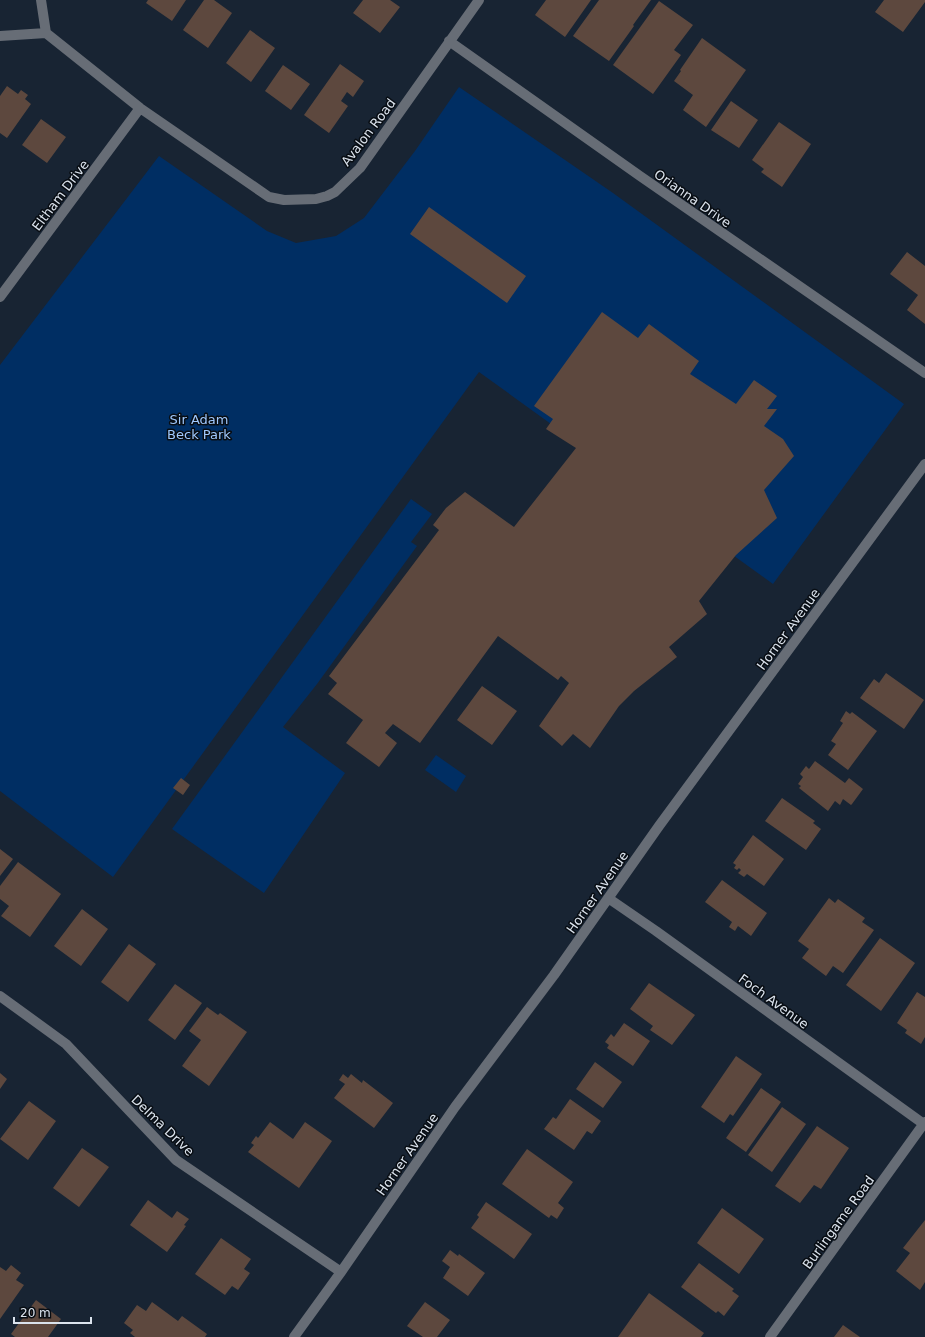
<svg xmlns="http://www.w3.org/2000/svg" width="925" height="1337" viewBox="0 0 925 1337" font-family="'DejaVu Sans',sans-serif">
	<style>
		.green { fill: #002e63 }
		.building { fill: #5d483e }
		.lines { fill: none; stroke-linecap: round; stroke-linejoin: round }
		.minor { stroke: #676d76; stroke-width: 10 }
		.labels { text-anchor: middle; stroke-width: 3; stroke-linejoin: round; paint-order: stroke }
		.street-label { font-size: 13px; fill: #dbe3ed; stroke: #080d13 }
		.park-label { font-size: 13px; fill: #9fc8fd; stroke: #080d13 }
	</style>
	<rect width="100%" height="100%" fill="#182433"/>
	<!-- green -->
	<path class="green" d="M 459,87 L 613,193 L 904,404 L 773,584 L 479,372 L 113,877 L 0,791 L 0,365 L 159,156 L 267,231 L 296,243 L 336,236 L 364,218 L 415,151 Z
		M 411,499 L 432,514 L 411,542 L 417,546 L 317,684 L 283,727 L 345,773 L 264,893 L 172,829 Z
		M 436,755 L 466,776 L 456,792 L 425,770 Z"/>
	<!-- building -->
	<path class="building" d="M 148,0 L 186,0 L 172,21 L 146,3 Z
		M 204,0 L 214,0 L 232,13 L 208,48 L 183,30 Z
		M 363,0 L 390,0 L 400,7 L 380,33 L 353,13 Z
		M 546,0 L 591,0 L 565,37 L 535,15 Z
		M 599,0 L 651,0 L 633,25 L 634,26 L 609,61 L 573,36 Z
		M 884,0 L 925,0 L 925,2 L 903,32 L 875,12 Z
		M 659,1 L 693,25 L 674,50 L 681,55 L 653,94 L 613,65 Z
		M 250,30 L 275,48 L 251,82 L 226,63 Z
		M 702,38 L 746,70 L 706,127 L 683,110 L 693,95 L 674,81 L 681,71 L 680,70 Z
		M 340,64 L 364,81 L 353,97 L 347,92 L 341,101 L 348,106 L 329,133 L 304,115 Z
		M 283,65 L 310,84 L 291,110 L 265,91 Z
		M 7,86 L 18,94 L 21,90 L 28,95 L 25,99 L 31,104 L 7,138 L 0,133 L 0,96 Z
		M 731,101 L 758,120 L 739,148 L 711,130 Z
		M 41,119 L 66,137 L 47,163 L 22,145 Z
		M 779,122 L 811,144 L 782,187 L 761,172 L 764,169 L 752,160 Z
		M 429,207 L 526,276 L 507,303 L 410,234 Z
		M 907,252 L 925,266 L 925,324 L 907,310 L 918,295 L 890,274 Z
		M 602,312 L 638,338 L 649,324 L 699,361 L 690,374 L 736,404 L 754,380 L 777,396 L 767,409 L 777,409 L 764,426 L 783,439 L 794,456 L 764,490 L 777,518 L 736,555 L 699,601 L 707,614 L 669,647 L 677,657 L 634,691 L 619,706 L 590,748 L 573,734 L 562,746 L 539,726 L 569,683 L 561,676 L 558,680 L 498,636 L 420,743 L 393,724 L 385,733 L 397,743 L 379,767 L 346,743 L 363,720 L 328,694 L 337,683 L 329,676 L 439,530 L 433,525 L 446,508 L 465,492 L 514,527 L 576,448 L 546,429 L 553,419 L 534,406 Z
		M 886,673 L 924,700 L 904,729 L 860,698 L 874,679 L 879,683 Z
		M 482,686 L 517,711 L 492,745 L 457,720 Z
		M 846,711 L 850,714 L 852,712 L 877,731 L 848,770 L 828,755 L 836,744 L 831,741 L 843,723 L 840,721 Z
		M 815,761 L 845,783 L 849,778 L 863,789 L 852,804 L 851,805 L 843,799 L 840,805 L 835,801 L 828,811 L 799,788 L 801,786 L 798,784 L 803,777 L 800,774 L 806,766 L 809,769 Z
		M 181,778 L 190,785 L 183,795 L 173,788 Z
		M 782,798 L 815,821 L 813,823 L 821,829 L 806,850 L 765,821 Z
		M 753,835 L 784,859 L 764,886 L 747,874 L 744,877 L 738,873 L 741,870 L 739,868 L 737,870 L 734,868 L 736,865 L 733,863 Z
		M 0,849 L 13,859 L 0,876 Z
		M 18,862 L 61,894 L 30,937 L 1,916 L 9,906 L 0,899 L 0,886 Z
		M 722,880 L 767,913 L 751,936 L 738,926 L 735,931 L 729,927 L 732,922 L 705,902 Z
		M 829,898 L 835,903 L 838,899 L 865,918 L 862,922 L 874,930 L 843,973 L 833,966 L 826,976 L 802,958 L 809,949 L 798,941 Z
		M 82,909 L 108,929 L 81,966 L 54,946 Z
		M 880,938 L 915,963 L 881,1011 L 846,985 Z
		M 129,944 L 156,964 L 128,1002 L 101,982 Z
		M 649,983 L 695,1015 L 672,1045 L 650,1030 L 653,1026 L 630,1009 Z
		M 175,984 L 202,1003 L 175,1040 L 148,1020 Z
		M 917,992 L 925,997 L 925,1037 L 921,1044 L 905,1033 L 907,1030 L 897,1023 Z
		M 207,1007 L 218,1015 L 220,1013 L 247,1032 L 209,1086 L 182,1066 L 201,1040 L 189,1031 Z
		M 624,1023 L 650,1041 L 633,1066 L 607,1048 L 609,1045 L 605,1042 L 611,1034 L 614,1037 Z
		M 736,1056 L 762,1074 L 733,1116 L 730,1114 L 724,1123 L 701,1107 Z
		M 595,1062 L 622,1082 L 603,1108 L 576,1089 Z
		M 0,1073 L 7,1079 L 0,1089 Z
		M 343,1074 L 348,1078 L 351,1074 L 362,1083 L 363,1080 L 393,1103 L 374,1128 L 334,1098 L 345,1084 L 339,1080 Z
		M 761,1088 L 781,1102 L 746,1152 L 726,1138 Z
		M 570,1099 L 601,1121 L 592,1134 L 587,1131 L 574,1150 L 544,1129 L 553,1117 L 556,1119 Z
		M 29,1101 L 56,1121 L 28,1160 L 0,1139 Z
		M 782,1107 L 806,1124 L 772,1172 L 748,1155 Z
		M 270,1122 L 293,1139 L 305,1122 L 332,1141 L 299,1188 L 248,1152 L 254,1145 L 251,1143 L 256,1136 L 258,1138 Z
		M 817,1126 L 849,1148 L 821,1189 L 814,1185 L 800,1203 L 775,1186 Z
		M 82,1148 L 109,1167 L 79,1207 L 53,1188 Z
		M 527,1149 L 573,1182 L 558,1203 L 564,1208 L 557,1219 L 551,1215 L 549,1218 L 502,1184 Z
		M 148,1200 L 172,1218 L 177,1211 L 189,1219 L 184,1225 L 186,1226 L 167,1252 L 130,1225 Z
		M 486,1202 L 532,1234 L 514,1259 L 471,1228 L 479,1217 L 477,1215 Z
		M 722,1208 L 764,1239 L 739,1274 L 697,1243 Z
		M 925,1220 L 925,1282 L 920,1290 L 896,1271 L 910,1253 L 903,1248 Z
		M 221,1238 L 251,1259 L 244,1269 L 250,1273 L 238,1290 L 232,1286 L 225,1295 L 195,1274 Z
		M 450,1250 L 458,1256 L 459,1254 L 485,1273 L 468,1296 L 443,1278 L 450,1267 L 442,1261 Z
		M 699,1263 L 734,1289 L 732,1291 L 739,1296 L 724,1316 L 718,1311 L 716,1313 L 681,1287 Z
		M 11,1265 L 21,1273 L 16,1280 L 24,1285 L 0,1319 L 0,1267 L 6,1271 Z
		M 649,1293 L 704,1333 L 701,1337 L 618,1337 Z
		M 36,1300 L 61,1319 L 48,1337 L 15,1337 L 11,1334 Z
		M 152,1302 L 178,1321 L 182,1316 L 207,1334 L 205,1337 L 135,1337 L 130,1333 L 133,1330 L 124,1323 L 137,1305 L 146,1311 Z
		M 425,1302 L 450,1320 L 437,1337 L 423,1337 L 407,1326 Z
		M 843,1325 L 860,1337 L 834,1337 Z"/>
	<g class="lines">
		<!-- minor -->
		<path class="minor" d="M 41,0 L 46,33 L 140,108 L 269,197 L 284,200 L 316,199 L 327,196 L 335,192 L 360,168 L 479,0
			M 0,36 L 46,33
			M 449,41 L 640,176 L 925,373
			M 0,297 L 140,108
			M 608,898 L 656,931 L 925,1125
			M 0,996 L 66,1044 L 176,1160 L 341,1272
			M 294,1337 L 341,1272 L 455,1107 L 554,975 L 659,826 L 925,464
			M 770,1337 L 925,1122"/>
	</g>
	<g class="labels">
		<!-- street labels -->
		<g class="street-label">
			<text transform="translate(368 132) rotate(-53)" y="5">Avalon Road</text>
			<text transform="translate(60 195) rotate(-53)" y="5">Eltham Drive</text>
			<text transform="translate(693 198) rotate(35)" y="5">Orianna Drive</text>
			<text transform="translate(788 629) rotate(-54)" y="5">Horner Avenue</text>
			<text transform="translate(597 892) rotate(-55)" y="5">Horner Avenue</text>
			<text transform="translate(774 1001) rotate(36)" y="5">Foch Avenue</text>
			<text transform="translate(163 1125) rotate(44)" y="5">Delma Drive</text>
			<text transform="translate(407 1154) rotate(-55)" y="5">Horner Avenue</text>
			<text transform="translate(838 1222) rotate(-54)" y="5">Burlingame Road</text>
		</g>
		<!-- park labels -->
		<g class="park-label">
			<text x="199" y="424">Sir Adam<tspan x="199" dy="15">Beck Park</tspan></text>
		</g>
	</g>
	<!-- scale -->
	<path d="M14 1317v6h77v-6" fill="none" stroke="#dbe3ed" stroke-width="2"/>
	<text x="20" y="1317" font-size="12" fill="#dbe3ed" stroke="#080d13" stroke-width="3" paint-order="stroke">20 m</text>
</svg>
